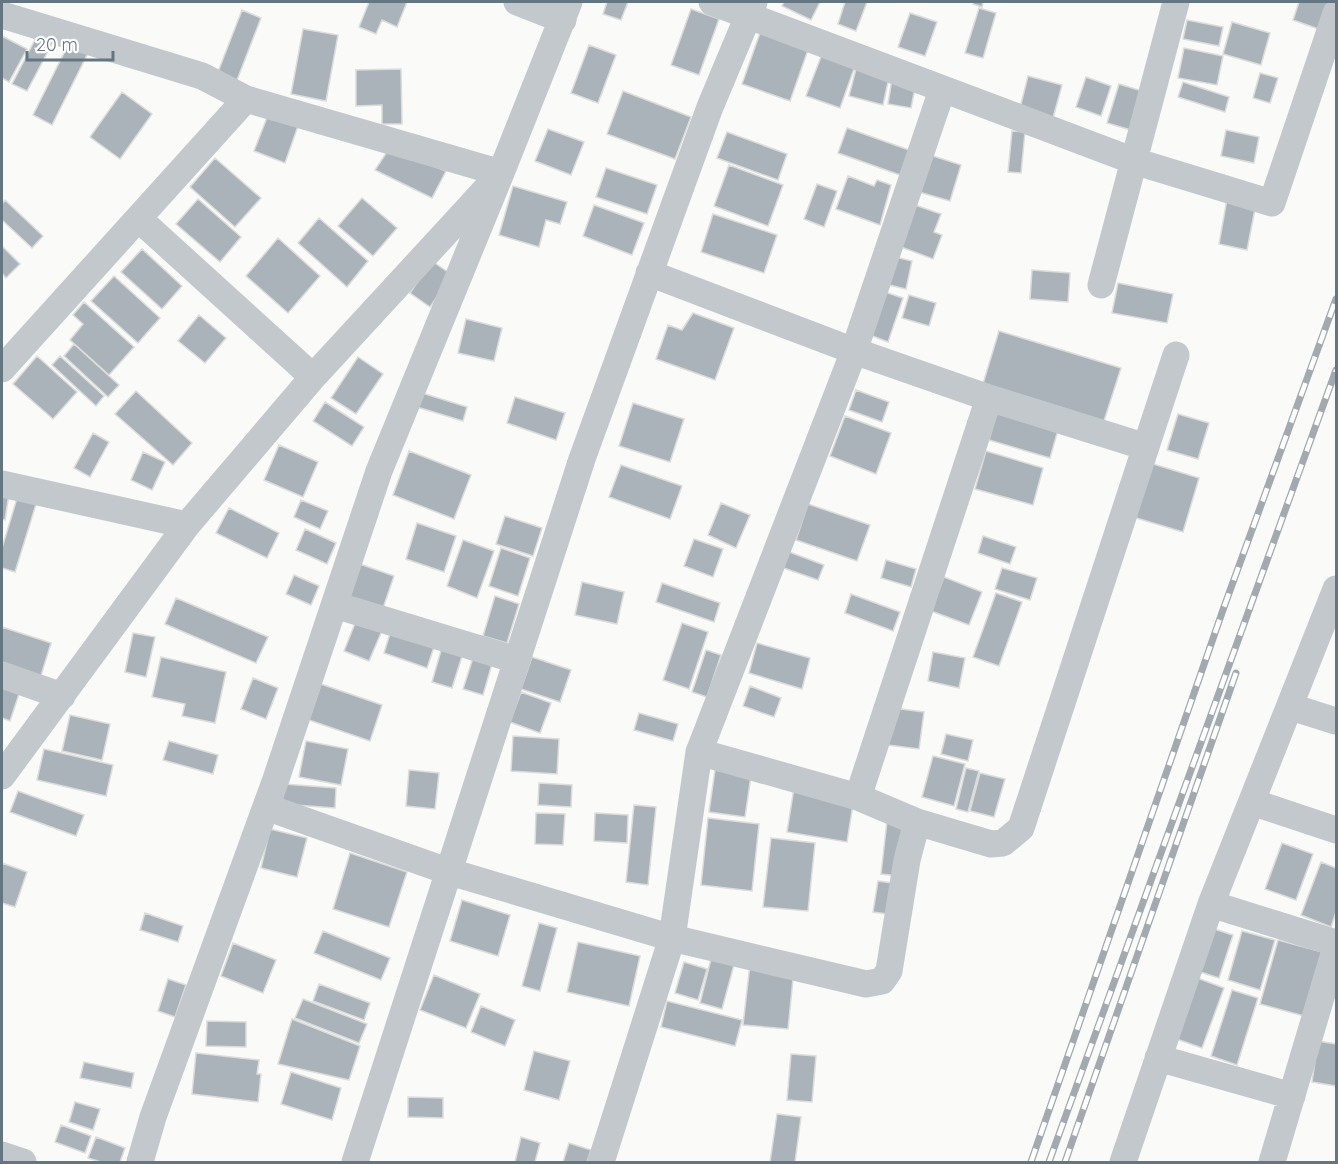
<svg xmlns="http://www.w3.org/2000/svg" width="1338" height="1164" viewBox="0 0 1338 1164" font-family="Quicksand,sans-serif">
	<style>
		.building { fill: #aab3b9; stroke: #dcdcda; stroke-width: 1.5 }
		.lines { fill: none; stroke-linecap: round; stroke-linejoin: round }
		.street { stroke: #c3c8cc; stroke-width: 27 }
		.rail-casing { stroke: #a2aab0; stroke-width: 7 }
		.rail { stroke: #fff; stroke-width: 4.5; stroke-dasharray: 14; stroke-linecap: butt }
	</style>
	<rect width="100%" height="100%" fill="#fafaf8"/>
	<!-- building -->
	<path class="building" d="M 369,2 L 407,2 L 397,27 L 382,20 L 376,34 L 359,27 Z
		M 607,2 L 628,2 L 621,20 L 603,14 Z
		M 784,2 L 820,2 L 811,20 L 782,6 Z
		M 845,2 L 867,2 L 856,31 L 838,24 Z
		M 974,2 L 983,2 L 982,7 L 973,4 Z
		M 1299,2 L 1336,2 L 1327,32 L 1293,20 Z
		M 979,8 L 996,13 L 983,58 L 965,53 Z
		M 691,9 L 719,19 L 699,75 L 671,65 Z
		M 242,10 L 261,18 L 237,80 L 218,72 Z
		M 910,13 L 937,22 L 925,56 L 898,47 Z
		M 1187,20 L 1223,27 L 1219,46 L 1183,39 Z
		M 1232,22 L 1270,33 L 1261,65 L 1223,54 Z
		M 303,29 L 338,35 L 326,101 L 291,94 Z
		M 39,32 L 54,40 L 27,91 L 12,84 Z
		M 760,33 L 808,50 L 790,101 L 742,84 Z
		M 2,36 L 27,49 L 9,82 L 2,78 Z
		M 71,39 L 90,49 L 52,125 L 33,115 Z
		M 589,45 L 616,55 L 598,103 L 571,93 Z
		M 1184,48 L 1223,56 L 1217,85 L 1178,78 Z
		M 822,54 L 855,66 L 840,108 L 806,96 Z
		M 857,65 L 890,73 L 883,105 L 849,96 Z
		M 401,69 L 402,124 L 382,124 L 382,105 L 356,106 L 356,70 Z
		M 1260,73 L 1278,78 L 1270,103 L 1253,98 Z
		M 1028,76 L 1062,85 L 1053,118 L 1020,108 Z
		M 1086,77 L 1111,86 L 1101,116 L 1076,107 Z
		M 892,79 L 916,83 L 911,108 L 888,104 Z
		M 1183,82 L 1229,97 L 1225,112 L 1178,97 Z
		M 1119,84 L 1142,91 L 1131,130 L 1107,123 Z
		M 623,91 L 691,117 L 675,159 L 607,134 Z
		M 122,92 L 152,114 L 120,159 L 90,137 Z
		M 268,115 L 298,126 L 285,163 L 254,151 Z
		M 847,128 L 909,150 L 900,175 L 838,153 Z
		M 548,129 L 584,142 L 571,175 L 535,161 Z
		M 1226,130 L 1259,137 L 1254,163 L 1221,156 Z
		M 1012,131 L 1025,132 L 1021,173 L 1008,172 Z
		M 727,132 L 787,154 L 778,180 L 717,158 Z
		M 389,149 L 446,171 L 432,198 L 375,170 Z
		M 930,155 L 961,165 L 950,201 L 919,192 Z
		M 215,158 L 261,198 L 235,227 L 190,187 Z
		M 729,165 L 783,185 L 768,226 L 714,206 Z
		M 606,168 L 657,185 L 647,214 L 596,197 Z
		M 848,176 L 874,186 L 877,180 L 891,185 L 880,225 L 836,209 Z
		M 817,184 L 837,191 L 824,227 L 804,219 Z
		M 513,186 L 567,202 L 560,224 L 546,220 L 539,247 L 499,235 Z
		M 362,198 L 397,228 L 373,256 L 338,226 Z
		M 198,199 L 241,237 L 220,262 L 176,224 Z
		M 1227,199 L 1256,204 L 1247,250 L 1219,244 Z
		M 5,200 L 43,236 L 32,248 L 2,220 L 2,204 Z
		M 912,204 L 941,214 L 934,232 L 942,235 L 933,259 L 896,245 Z
		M 594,205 L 644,223 L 632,255 L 583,236 Z
		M 713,214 L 777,235 L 764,273 L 701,252 Z
		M 319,218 L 368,261 L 347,287 L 298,243 Z
		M 278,238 L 320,276 L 288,313 L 246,276 Z
		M 2,246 L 20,264 L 6,278 L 2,273 Z
		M 142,249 L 182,286 L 162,309 L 121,272 Z
		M 895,257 L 912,261 L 906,289 L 889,285 Z
		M 432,261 L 452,275 L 430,307 L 410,293 Z
		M 1032,270 L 1070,273 L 1068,302 L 1030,299 Z
		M 114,276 L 160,318 L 138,343 L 91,301 Z
		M 1118,283 L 1173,294 L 1167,323 L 1112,313 Z
		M 885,292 L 903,298 L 888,342 L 870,335 Z
		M 909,295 L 936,303 L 929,326 L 902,318 Z
		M 84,302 L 134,347 L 109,375 L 70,340 L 83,324 L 73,315 Z
		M 693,313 L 734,328 L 715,380 L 656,359 L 668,325 L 682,330 Z
		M 199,315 L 226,338 L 205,363 L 178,341 Z
		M 466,319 L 502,328 L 494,361 L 458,353 Z
		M 999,331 L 1121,368 L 1103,424 L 982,387 Z
		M 74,344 L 119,385 L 108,397 L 64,356 Z
		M 37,356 L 77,392 L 53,419 L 13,384 Z
		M 60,356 L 104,396 L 96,406 L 52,365 Z
		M 358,357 L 383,374 L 356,414 L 331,398 Z
		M 856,390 L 889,402 L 882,422 L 849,410 Z
		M 136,391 L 192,443 L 173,465 L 115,414 Z
		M 422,393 L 467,407 L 463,421 L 417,407 Z
		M 515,397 L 565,413 L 556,440 L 507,423 Z
		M 325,402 L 364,427 L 352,446 L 313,421 Z
		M 633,403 L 684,419 L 670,462 L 619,446 Z
		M 999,404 L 1060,423 L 1050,458 L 989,440 Z
		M 1178,414 L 1209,423 L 1198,459 L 1167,450 Z
		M 845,416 L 891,433 L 876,474 L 830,456 Z
		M 93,433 L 109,442 L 90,477 L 74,468 Z
		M 279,445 L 318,462 L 303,497 L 264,480 Z
		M 409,451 L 471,475 L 454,519 L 393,495 Z
		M 986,451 L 1043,468 L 1033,505 L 975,489 Z
		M 143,452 L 165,462 L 152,490 L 131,480 Z
		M 1150,463 L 1199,478 L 1183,532 L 1133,517 Z
		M 621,465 L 682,486 L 670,519 L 609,497 Z
		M 2,485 L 10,487 L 5,520 L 2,519 Z
		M 18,495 L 37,501 L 15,572 L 2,568 L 2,548 Z
		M 301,500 L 328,511 L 320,529 L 294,517 Z
		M 721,503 L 750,515 L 736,548 L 708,535 Z
		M 808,504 L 870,525 L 857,561 L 796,540 Z
		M 229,508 L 279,533 L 267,558 L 216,533 Z
		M 505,516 L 542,528 L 533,556 L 496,544 Z
		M 417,523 L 456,536 L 444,572 L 406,559 Z
		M 305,529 L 336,543 L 327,564 L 296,550 Z
		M 983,536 L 1016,547 L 1010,564 L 978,553 Z
		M 694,539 L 723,549 L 713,577 L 684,566 Z
		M 463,540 L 494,551 L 477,598 L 447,586 Z
		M 501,548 L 530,558 L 518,596 L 489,586 Z
		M 784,550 L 824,565 L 818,580 L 778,566 Z
		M 886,560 L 916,569 L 911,587 L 881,578 Z
		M 357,563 L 394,576 L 381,614 L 344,600 Z
		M 1002,568 L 1037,578 L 1030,600 L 995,589 Z
		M 294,575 L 319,586 L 311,605 L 286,594 Z
		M 944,577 L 982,592 L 969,625 L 931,611 Z
		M 582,582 L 624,592 L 617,624 L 575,615 Z
		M 662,583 L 720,603 L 714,622 L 656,602 Z
		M 996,593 L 1022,602 L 999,666 L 973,657 Z
		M 851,594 L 900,612 L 893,631 L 845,613 Z
		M 495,596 L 519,604 L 507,643 L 483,636 Z
		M 176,598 L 268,637 L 256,663 L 165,624 Z
		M 358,616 L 384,626 L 369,661 L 344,651 Z
		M 682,623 L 708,632 L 689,689 L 663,680 Z
		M 2,627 L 51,643 L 39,682 L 2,670 Z
		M 392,627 L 436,641 L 427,668 L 384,653 Z
		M 133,633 L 155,637 L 146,677 L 125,672 Z
		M 757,643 L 810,658 L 802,689 L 749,673 Z
		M 442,647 L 463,653 L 452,688 L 432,682 Z
		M 706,650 L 721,655 L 707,697 L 692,692 Z
		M 933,652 L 965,658 L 959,688 L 928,681 Z
		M 161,657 L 226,672 L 215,723 L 182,716 L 185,704 L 152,697 Z
		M 532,657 L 571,670 L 560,702 L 521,689 Z
		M 473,658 L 492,664 L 483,695 L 463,689 Z
		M 253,678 L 278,688 L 266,719 L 241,709 Z
		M 2,682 L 21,688 L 10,721 L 2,718 Z
		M 321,684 L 382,705 L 370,741 L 309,720 Z
		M 750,686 L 781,698 L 774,717 L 743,706 Z
		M 521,692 L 551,703 L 540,733 L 510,722 Z
		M 893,708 L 924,712 L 919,749 L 888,745 Z
		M 639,713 L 678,724 L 673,741 L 634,730 Z
		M 70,715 L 110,724 L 102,760 L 62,751 Z
		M 946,734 L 973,740 L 968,761 L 941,754 Z
		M 513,736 L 559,739 L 557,774 L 511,771 Z
		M 169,741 L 218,755 L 213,774 L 163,760 Z
		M 306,741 L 348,749 L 341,785 L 299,777 Z
		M 44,749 L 113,765 L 106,796 L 37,780 Z
		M 933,756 L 965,764 L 954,806 L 922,797 Z
		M 966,768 L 979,771 L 968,812 L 956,809 Z
		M 409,770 L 439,773 L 435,809 L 406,806 Z
		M 715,770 L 751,776 L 745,817 L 709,812 Z
		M 980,773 L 1005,779 L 994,817 L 970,811 Z
		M 539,783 L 572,785 L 571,807 L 538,805 Z
		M 284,784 L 336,788 L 335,808 L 282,804 Z
		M 794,788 L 854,798 L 847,842 L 787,832 Z
		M 18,791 L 84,815 L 76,836 L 10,812 Z
		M 634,805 L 656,807 L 648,885 L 626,882 Z
		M 536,813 L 565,814 L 563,845 L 535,844 Z
		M 595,813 L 628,815 L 627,843 L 594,841 Z
		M 708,818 L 759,824 L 752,891 L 701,885 Z
		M 887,821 L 906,824 L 899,876 L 881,874 Z
		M 270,829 L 307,838 L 297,877 L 261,868 Z
		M 771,838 L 815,843 L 808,911 L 763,907 Z
		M 1282,843 L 1313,854 L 1296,900 L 1265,889 Z
		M 350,853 L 407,872 L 389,927 L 333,909 Z
		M 1321,862 L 1336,868 L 1336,912 L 1331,927 L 1301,915 Z
		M 2,863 L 27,872 L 15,907 L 2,903 Z
		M 878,881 L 899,884 L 894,915 L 873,912 Z
		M 462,900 L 510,915 L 498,956 L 450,941 Z
		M 145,913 L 183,926 L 178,942 L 140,930 Z
		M 539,923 L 557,928 L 540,991 L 522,986 Z
		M 1208,927 L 1233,935 L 1219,978 L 1194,970 Z
		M 323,931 L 390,958 L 381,980 L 314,953 Z
		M 1242,931 L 1275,940 L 1260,990 L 1228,980 Z
		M 1278,940 L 1326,953 L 1308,1017 L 1260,1004 Z
		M 578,942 L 640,956 L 629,1006 L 567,992 Z
		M 233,943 L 276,960 L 263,993 L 221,976 Z
		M 712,955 L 735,961 L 722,1009 L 700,1003 Z
		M 684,962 L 707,969 L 698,1000 L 675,993 Z
		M 750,964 L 794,969 L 788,1029 L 743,1025 Z
		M 434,975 L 480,994 L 466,1028 L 420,1010 Z
		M 1192,976 L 1224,988 L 1202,1048 L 1171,1037 Z
		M 168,979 L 186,985 L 175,1017 L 158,1011 Z
		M 319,984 L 370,1003 L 364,1020 L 313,1001 Z
		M 1232,990 L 1258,998 L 1237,1065 L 1211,1056 Z
		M 303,999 L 367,1024 L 359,1043 L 295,1018 Z
		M 667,1001 L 742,1020 L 735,1046 L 661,1027 Z
		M 481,1006 L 515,1020 L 505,1046 L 471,1032 Z
		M 292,1019 L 360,1046 L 349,1080 L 278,1064 Z
		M 207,1021 L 246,1022 L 246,1047 L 206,1046 Z
		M 1318,1041 L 1336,1044 L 1336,1086 L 1312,1082 Z
		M 534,1051 L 570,1061 L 559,1100 L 524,1090 Z
		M 196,1053 L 259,1060 L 257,1074 L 261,1074 L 258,1102 L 192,1094 Z
		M 791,1054 L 816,1056 L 812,1102 L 787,1100 Z
		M 84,1062 L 134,1073 L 131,1088 L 80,1078 Z
		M 291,1072 L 341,1088 L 332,1120 L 281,1104 Z
		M 408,1097 L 443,1098 L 443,1118 L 408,1117 Z
		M 75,1102 L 100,1109 L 93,1130 L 69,1122 Z
		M 777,1114 L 801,1117 L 795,1162 L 770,1162 Z
		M 61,1125 L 91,1136 L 85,1153 L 55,1142 Z
		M 96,1137 L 125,1148 L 120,1162 L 101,1162 L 88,1158 Z
		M 521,1137 L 540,1143 L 535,1162 L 515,1162 Z
		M 569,1143 L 591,1150 L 587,1162 L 563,1162 Z"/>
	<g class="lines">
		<!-- street -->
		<path class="street" d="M 517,2 L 563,20
			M 712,2 L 1134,161 L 1272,203 L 1336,13
			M 2,15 L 202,76 L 246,99 L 501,173 L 379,471 L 276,779 L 153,1117 L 140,1162
			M 942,90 L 854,351 L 989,398 L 1146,447
			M 139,219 L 313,377
			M 649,273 L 854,351 L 699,752 L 858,797 L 917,822
			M 1101,285 L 1176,2
			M 2,369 L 246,99
			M 2,484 L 187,525
			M 335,605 L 516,660
			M 2,675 L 62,696
			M 1291,707 L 1336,721
			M 2,776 L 187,525 L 313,377 L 501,173 L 569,2
			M 858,797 L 989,398
			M 1252,802 L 1336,830
			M 266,807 L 447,871 L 672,938 L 866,984 L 882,981 L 889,971 L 907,860 L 917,822 L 991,844 L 1003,843 L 1021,828 L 1176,355
			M 1211,904 L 1336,943
			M 1158,1058 L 1292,1096
			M 2,1155 L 23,1162
			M 355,1162 L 582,459 L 710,107 L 754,2
			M 601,1162 L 672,938 L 699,752
			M 1123,1162 L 1211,904 L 1336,589
			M 1272,1162 L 1336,947"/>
		<!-- rail casing -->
		<g class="rail-casing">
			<path id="rail" d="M 1031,1162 L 1224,607 L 1336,299
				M 1049,1162 L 1336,370
				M 1065,1162 L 1236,673"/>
		</g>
		<!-- rail -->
		<use href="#rail" class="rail"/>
	</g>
	<!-- border -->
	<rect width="1338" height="1164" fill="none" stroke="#657683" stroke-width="6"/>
	<!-- scale -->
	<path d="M27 51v9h86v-9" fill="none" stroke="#657683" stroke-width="3"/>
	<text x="36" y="51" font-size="18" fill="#657683" stroke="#ffffff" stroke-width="4.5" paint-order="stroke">20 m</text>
</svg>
